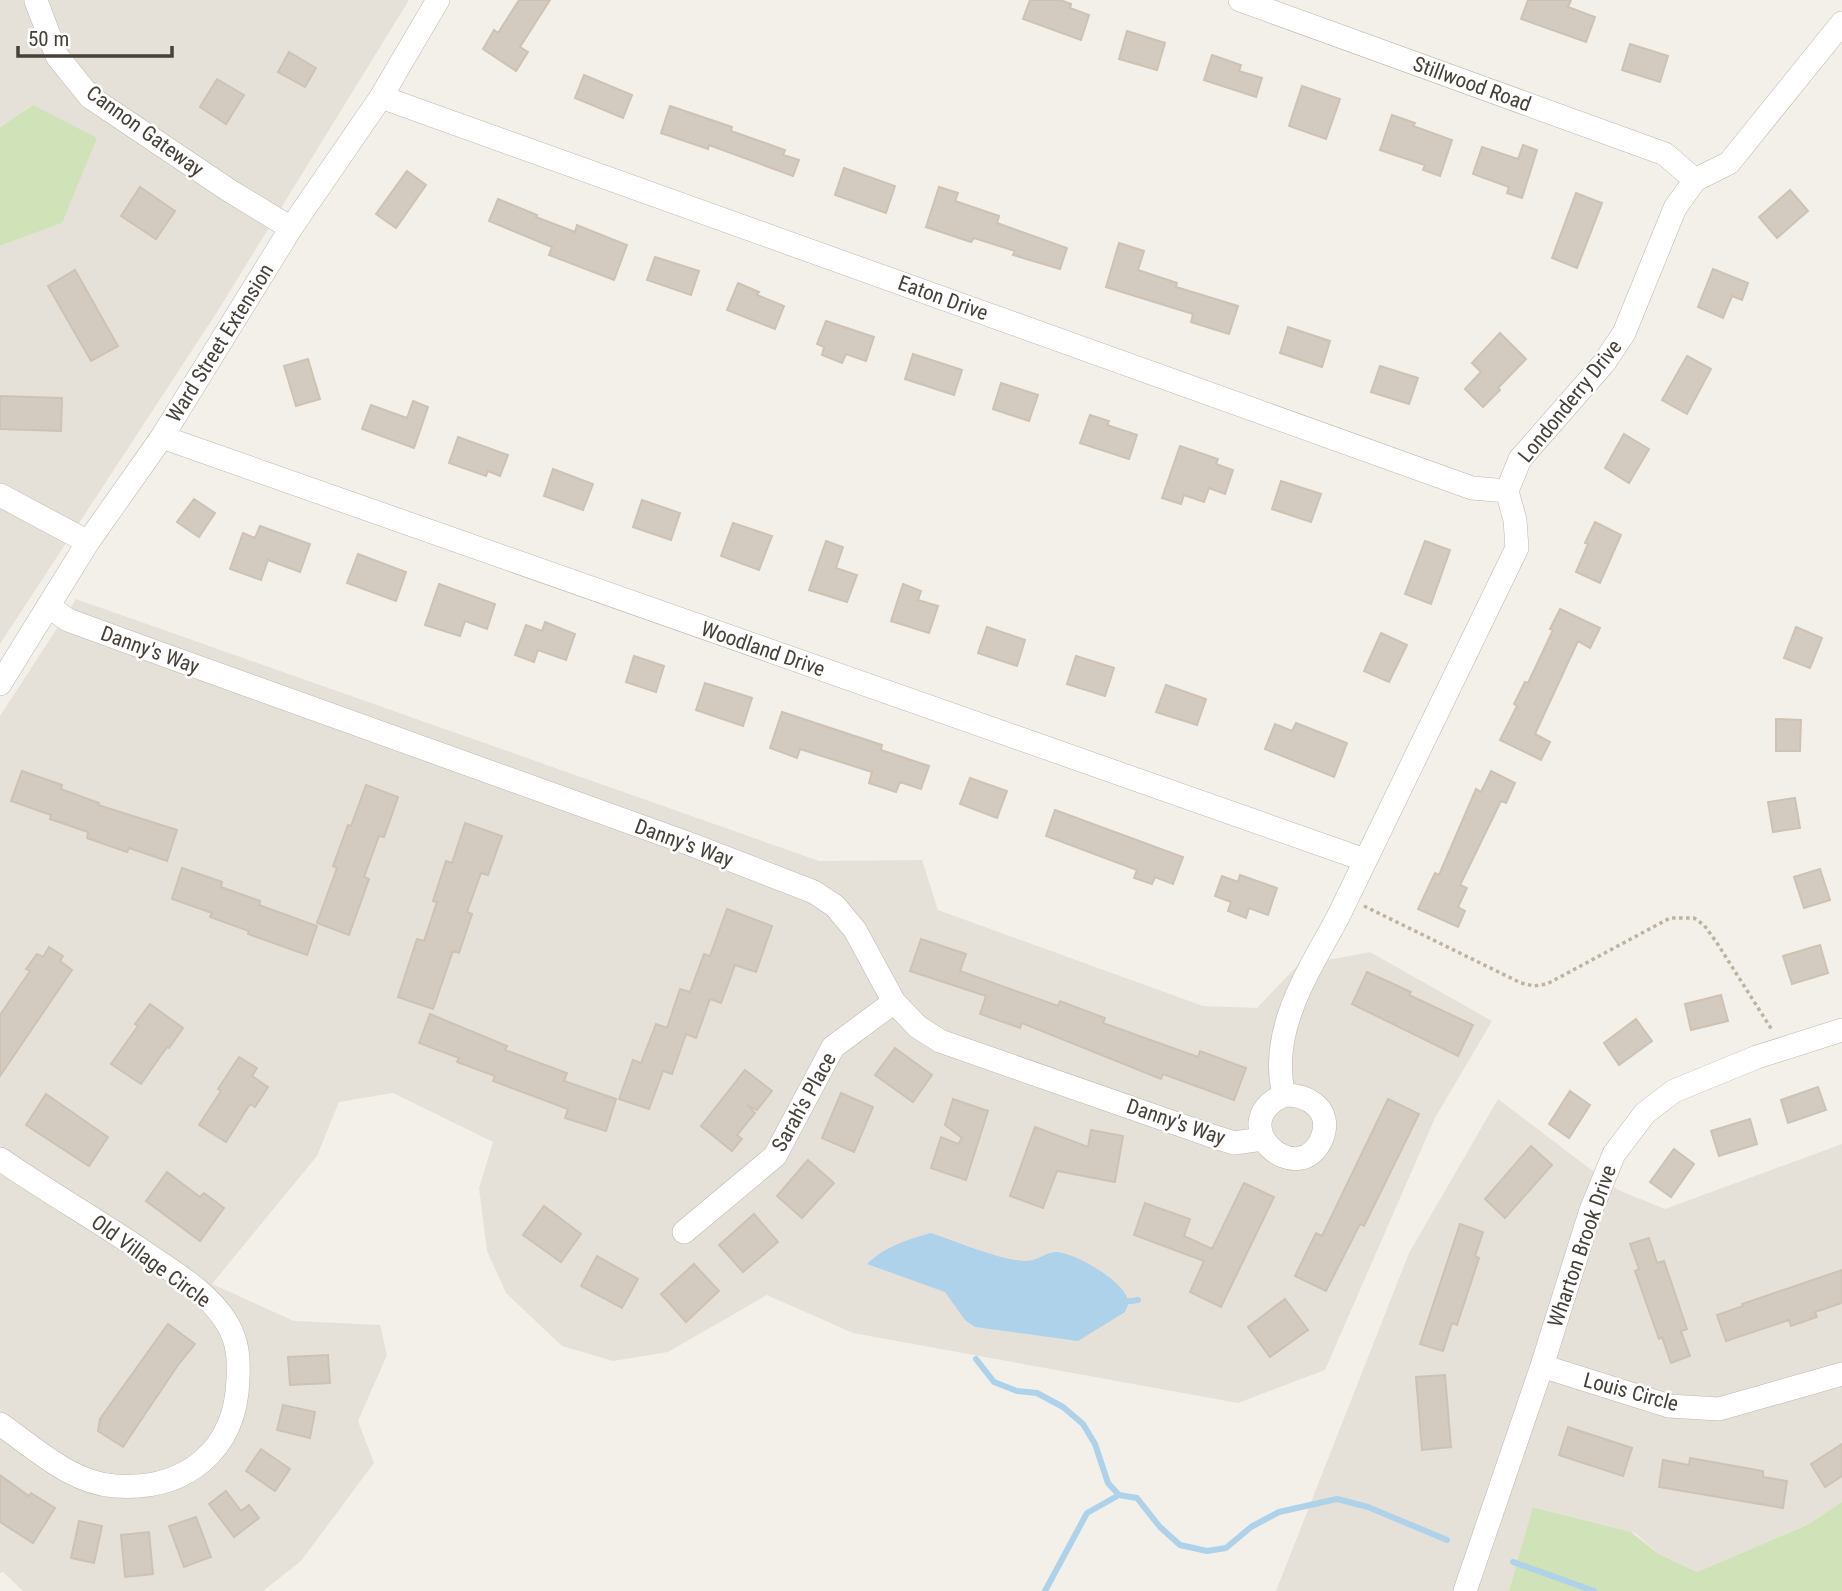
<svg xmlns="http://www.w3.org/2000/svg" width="1842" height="1591" viewBox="0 0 1842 1591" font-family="'Roboto Condensed',sans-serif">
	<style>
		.residential { fill: #e6e1d8 }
		.green { fill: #d0e2b7 }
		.water { fill: #add2e9 }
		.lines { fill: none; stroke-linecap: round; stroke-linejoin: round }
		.stream { stroke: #add2e9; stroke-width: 6 }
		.building { fill: #d3cbc0; stroke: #cdc2b4; stroke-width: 2 }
		.minor-casing { stroke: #bdb7ad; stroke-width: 24 }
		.path { stroke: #beb2a0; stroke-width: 3.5; stroke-dasharray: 3.5 3.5; stroke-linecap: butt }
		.minor { stroke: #fff; stroke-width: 23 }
		.labels { text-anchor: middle; stroke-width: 5; stroke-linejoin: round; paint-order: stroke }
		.street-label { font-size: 21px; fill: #464038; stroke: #fff }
	</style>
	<rect width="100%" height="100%" fill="#f3f0e9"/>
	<!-- residential -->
	<path class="residential" d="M 0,0 L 409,0 L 219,309 L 0,644 L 0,246 L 62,223 L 33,105 L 0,127 Z
		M 76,599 L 819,861 L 922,860 L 938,910 L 1203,1006 L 1257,1008 L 1297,966 L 1370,952 L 1492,1021 L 1435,1118 L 1325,1370 L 1238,1403 L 853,1333 L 767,1295 L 668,1352 L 613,1361 L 562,1346 L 506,1293 L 487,1251 L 479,1188 L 493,1142 L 393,1093 L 339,1102 L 317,1156 L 212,1284 L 294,1321 L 380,1325 L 387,1355 L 358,1421 L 374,1463 L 301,1561 L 263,1591 L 23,1591 L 3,1572 L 0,1573 L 0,716 Z
		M 1498,1099 L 1618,1190 L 1665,1209 L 1842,1144 L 1842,1502 L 1807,1525 L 1697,1572 L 1659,1554 L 1635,1533 L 1534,1507 L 1509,1591 L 1276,1591 L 1409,1253 Z"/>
	<!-- green -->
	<path class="green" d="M 33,105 L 97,138 L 62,223 L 0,246 L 0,127 Z
		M 1842,1502 L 1842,1591 L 1509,1591 L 1533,1507 L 1631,1532 L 1659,1554 L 1697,1572 L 1807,1525 Z"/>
	<!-- water -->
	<path class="water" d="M 931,1233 C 958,1242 997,1259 1024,1261 C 1035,1262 1045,1253 1055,1252 C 1073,1251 1128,1283 1128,1302 C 1129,1304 1126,1309 1125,1312 L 1078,1341 L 975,1327 L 965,1320 L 945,1292 L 867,1264 C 886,1246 906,1240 931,1233 Z"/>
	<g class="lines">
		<!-- stream -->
		<path class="stream" d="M 1123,1302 L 1138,1300
			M 976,1359 L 994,1382 L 1017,1391 L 1037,1393 L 1063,1407 L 1083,1424 L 1095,1444 L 1108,1483 L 1119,1495
			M 1513,1562 L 1594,1591
			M 1045,1591 L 1087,1513 L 1119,1495 L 1137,1498 L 1160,1527 L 1180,1545 L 1207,1551 L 1226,1548 L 1251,1527 L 1279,1512 L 1337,1499 L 1368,1507 L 1447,1540"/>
	</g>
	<!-- building -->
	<path class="building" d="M 519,0 L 550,0 L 520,47 L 528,52 L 516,71 L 483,49 L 494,30 L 498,33 Z
		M 1030,0 L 1060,0 L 1071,4 L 1070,8 L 1089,15 L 1081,40 L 1023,19 Z
		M 1528,0 L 1571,0 L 1568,7 L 1595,17 L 1586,42 L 1521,19 Z
		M 1127,31 L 1165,43 L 1157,70 L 1119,59 Z
		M 1630,44 L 1668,56 L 1660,82 L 1622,70 Z
		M 289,52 L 316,68 L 305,87 L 278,72 Z
		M 1212,55 L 1241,65 L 1239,71 L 1262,78 L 1256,97 L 1204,80 Z
		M 584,75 L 632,95 L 623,118 L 575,98 Z
		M 217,79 L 244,95 L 226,124 L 200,107 Z
		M 1302,86 L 1340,99 L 1326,139 L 1289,126 Z
		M 670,106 L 732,127 L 731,131 L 785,150 L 783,155 L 799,160 L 793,176 L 709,145 L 708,149 L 661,133 Z
		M 1392,115 L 1415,123 L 1413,126 L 1452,140 L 1440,176 L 1423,170 L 1425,165 L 1380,150 Z
		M 1523,145 L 1537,150 L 1522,198 L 1507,193 L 1509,187 L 1473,174 L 1482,147 L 1518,159 Z
		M 844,168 L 895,186 L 886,213 L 835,195 Z
		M 407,171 L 426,185 L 396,228 L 376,214 Z
		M 140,187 L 175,211 L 156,239 L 121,216 Z
		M 939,187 L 958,193 L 955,201 L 999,216 L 997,223 L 1067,248 L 1060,269 L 1013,255 L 1015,251 L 974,238 L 971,242 L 926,227 Z
		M 1790,190 L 1808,211 L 1777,238 L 1759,217 Z
		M 1576,193 L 1602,203 L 1577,268 L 1552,258 Z
		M 498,199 L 537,215 L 536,217 L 575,232 L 577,225 L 627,245 L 614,280 L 549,255 L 552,247 L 489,221 Z
		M 1119,243 L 1144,251 L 1138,270 L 1177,283 L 1176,287 L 1238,306 L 1229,334 L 1191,322 L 1193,314 L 1106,287 Z
		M 655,257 L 699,271 L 691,295 L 647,280 Z
		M 1713,269 L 1748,283 L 1742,300 L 1732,296 L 1723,318 L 1698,307 Z
		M 75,270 L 118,346 L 91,361 L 48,286 Z
		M 738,283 L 759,292 L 757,295 L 784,306 L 775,329 L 727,310 Z
		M 826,321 L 874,337 L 866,361 L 846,354 L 842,363 L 822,355 L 824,347 L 817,344 Z
		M 1288,327 L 1330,341 L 1322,367 L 1280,353 Z
		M 1500,333 L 1526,359 L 1498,388 L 1500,390 L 1483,407 L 1465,389 L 1481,372 L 1472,363 Z
		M 913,354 L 962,370 L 954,395 L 905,379 Z
		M 1687,356 L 1711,369 L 1687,414 L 1662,400 Z
		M 308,359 L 320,399 L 296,406 L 284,366 Z
		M 1380,366 L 1418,378 L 1409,404 L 1371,392 Z
		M 1001,383 L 1038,395 L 1029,421 L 993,409 Z
		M 0,396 L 62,398 L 61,431 L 0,429 Z
		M 413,401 L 428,407 L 414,448 L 362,429 L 371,405 L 407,418 Z
		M 1090,415 L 1109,421 L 1107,425 L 1137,435 L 1129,459 L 1080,443 Z
		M 1624,434 L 1649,449 L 1629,483 L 1605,468 Z
		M 458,437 L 508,455 L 500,476 L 488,471 L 486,476 L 449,463 Z
		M 1180,446 L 1218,459 L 1216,464 L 1233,470 L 1225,494 L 1209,488 L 1204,502 L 1184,495 L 1181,504 L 1162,498 Z
		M 553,469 L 593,484 L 583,510 L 544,496 Z
		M 1281,481 L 1321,494 L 1311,522 L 1272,509 Z
		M 194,499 L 215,513 L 199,537 L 177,522 Z
		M 642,500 L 680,513 L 671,540 L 633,527 Z
		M 1595,522 L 1621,535 L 1600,583 L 1576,572 L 1588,544 L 1585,543 Z
		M 733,523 L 772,536 L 759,570 L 721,556 Z
		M 260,526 L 310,544 L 300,572 L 268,560 L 261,580 L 230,569 L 243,533 L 255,538 Z
		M 826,541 L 843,547 L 836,568 L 857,575 L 847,602 L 809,590 Z
		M 1425,541 L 1450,550 L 1431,604 L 1405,594 Z
		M 358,554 L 406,572 L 396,601 L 347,583 Z
		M 439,584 L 495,604 L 487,629 L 465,621 L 460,636 L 425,625 Z
		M 903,584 L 921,591 L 918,600 L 938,606 L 929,633 L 891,621 Z
		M 1560,609 L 1600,628 L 1590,648 L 1578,641 L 1535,734 L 1550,742 L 1541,760 L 1500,740 L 1517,706 L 1514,704 L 1525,682 L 1528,683 L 1553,630 L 1550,629 Z
		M 545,622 L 575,634 L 566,660 L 538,650 L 534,662 L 515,655 L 526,625 L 542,631 Z
		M 987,627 L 1025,640 L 1017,666 L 978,653 Z
		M 1796,627 L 1822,638 L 1810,668 L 1784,658 Z
		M 1381,633 L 1407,645 L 1389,682 L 1364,671 Z
		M 634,656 L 664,666 L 656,692 L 626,682 Z
		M 1076,656 L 1114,668 L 1105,696 L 1067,684 Z
		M 705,683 L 752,698 L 743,726 L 696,710 Z
		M 1166,685 L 1206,699 L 1197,725 L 1156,712 Z
		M 782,712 L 882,745 L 881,750 L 929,766 L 921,789 L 900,782 L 896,792 L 869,783 L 872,772 L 800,749 L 797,758 L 770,748 Z
		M 1776,719 L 1801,720 L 1800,751 L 1776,751 Z
		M 1296,723 L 1347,743 L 1334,777 L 1265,749 L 1275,724 L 1292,731 Z
		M 22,771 L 62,785 L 61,789 L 99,803 L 98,805 L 177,830 L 167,861 L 129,848 L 127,852 L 87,838 L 88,832 L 50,819 L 51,815 L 11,801 Z
		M 1491,771 L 1515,783 L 1506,803 L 1501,801 L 1460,885 L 1467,888 L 1458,907 L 1465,911 L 1458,927 L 1418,909 L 1435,873 L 1439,875 L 1476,789 L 1481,792 Z
		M 970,778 L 1007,791 L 997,818 L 960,804 Z
		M 366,785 L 398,797 L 384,837 L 379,836 L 364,877 L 369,879 L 349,935 L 317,923 L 337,868 L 333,866 L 348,825 L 351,826 Z
		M 1795,798 L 1800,828 L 1773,832 L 1768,802 Z
		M 1055,810 L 1183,857 L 1173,884 L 1155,877 L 1152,884 L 1134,878 L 1137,870 L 1046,836 Z
		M 465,823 L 502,836 L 488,875 L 481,873 L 467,912 L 472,914 L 459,953 L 453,951 L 433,1009 L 398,997 L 417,939 L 424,941 L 437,902 L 433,901 L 446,861 L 452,863 Z
		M 182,868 L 222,882 L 221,887 L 260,901 L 259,905 L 317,926 L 307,955 L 248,934 L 249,931 L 210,917 L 212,913 L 172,899 Z
		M 1820,869 L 1830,900 L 1804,908 L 1794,877 Z
		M 1240,875 L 1277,888 L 1268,915 L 1249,908 L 1246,918 L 1228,911 L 1231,902 L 1215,896 L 1222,876 L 1238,882 Z
		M 727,909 L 772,926 L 756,972 L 735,965 L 721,1003 L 710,999 L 696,1038 L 686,1034 L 672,1074 L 663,1071 L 649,1109 L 619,1099 L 633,1060 L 641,1063 L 656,1024 L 667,1028 L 680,989 L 690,992 L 704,954 L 710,956 Z
		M 921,939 L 966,954 L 960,971 L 1058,1006 L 1060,1001 L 1105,1018 L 1103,1023 L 1198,1057 L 1200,1051 L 1246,1068 L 1234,1100 L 1163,1074 L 1161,1079 L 1022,1023 L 1020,1028 L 980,1014 L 986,996 L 910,971 Z
		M 1820,945 L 1828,973 L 1792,984 L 1783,956 Z
		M 49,947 L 63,956 L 60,961 L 72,970 L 0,1076 L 0,1015 L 30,971 L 26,969 L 37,954 L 43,957 Z
		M 1367,972 L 1411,992 L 1409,995 L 1473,1025 L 1458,1056 L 1352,1004 Z
		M 1721,995 L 1728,1021 L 1691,1030 L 1685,1004 Z
		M 150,1004 L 183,1028 L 169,1048 L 167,1047 L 141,1084 L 111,1064 L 138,1026 L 135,1024 Z
		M 430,1014 L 507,1046 L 505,1050 L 567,1073 L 564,1081 L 616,1099 L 606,1131 L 565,1118 L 568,1109 L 493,1081 L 495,1076 L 457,1062 L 459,1058 L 419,1043 Z
		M 1636,1019 L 1652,1041 L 1619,1065 L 1604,1043 Z
		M 895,1048 L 932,1075 L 913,1102 L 875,1075 Z
		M 239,1057 L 257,1068 L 252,1076 L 268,1087 L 255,1107 L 250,1104 L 226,1142 L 199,1125 L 221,1091 L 218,1089 Z
		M 745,1070 L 772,1091 L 757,1110 L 747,1105 L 755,1113 L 737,1135 L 742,1139 L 732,1151 L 701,1126 Z
		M 1818,1087 L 1826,1110 L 1788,1123 L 1781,1100 Z
		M 1570,1091 L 1590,1105 L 1569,1138 L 1549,1124 Z
		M 841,1093 L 873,1107 L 854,1152 L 822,1138 Z
		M 46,1094 L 108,1137 L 89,1166 L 26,1125 Z
		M 953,1099 L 988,1111 L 966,1180 L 931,1168 L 941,1137 L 958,1144 L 962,1138 L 945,1125 Z
		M 1388,1099 L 1419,1114 L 1364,1226 L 1360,1224 L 1326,1291 L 1295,1276 L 1316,1233 L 1322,1236 Z
		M 1750,1119 L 1757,1144 L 1719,1156 L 1711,1131 Z
		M 1035,1127 L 1088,1147 L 1091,1130 L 1123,1136 L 1115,1182 L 1057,1171 L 1043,1208 L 1010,1196 Z
		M 1531,1146 L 1552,1165 L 1505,1218 L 1485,1199 Z
		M 1674,1149 L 1694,1164 L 1671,1197 L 1650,1182 Z
		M 808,1160 L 834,1183 L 802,1218 L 777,1196 Z
		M 167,1172 L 200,1197 L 204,1193 L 224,1208 L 200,1241 L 146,1201 Z
		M 1244,1183 L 1274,1197 L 1221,1307 L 1190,1292 L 1204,1261 L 1134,1235 L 1145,1203 L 1190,1219 L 1184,1236 L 1212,1249 Z
		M 544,1206 L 581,1234 L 561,1262 L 523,1235 Z
		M 754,1214 L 778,1242 L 743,1272 L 719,1245 Z
		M 1460,1224 L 1483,1232 L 1475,1256 L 1479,1258 L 1457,1325 L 1452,1323 L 1443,1351 L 1420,1344 Z
		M 1649,1238 L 1657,1263 L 1664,1261 L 1687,1329 L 1681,1331 L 1690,1356 L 1671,1363 L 1662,1337 L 1659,1339 L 1635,1271 L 1639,1269 L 1630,1244 Z
		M 597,1256 L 638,1279 L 622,1308 L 581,1286 Z
		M 694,1264 L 719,1291 L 686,1322 L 661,1294 Z
		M 1842,1270 L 1842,1303 L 1815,1312 L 1817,1317 L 1791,1326 L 1789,1320 L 1726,1341 L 1717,1315 L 1743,1306 L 1742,1304 Z
		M 1285,1299 L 1308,1330 L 1270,1357 L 1248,1327 Z
		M 168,1324 L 195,1344 L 178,1365 L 123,1447 L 98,1431 L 100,1419 Z
		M 328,1355 L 330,1383 L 290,1385 L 288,1357 Z
		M 1445,1375 L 1451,1447 L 1422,1450 L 1416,1377 Z
		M 283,1405 L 315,1412 L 310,1438 L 277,1430 Z
		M 1568,1427 L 1632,1448 L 1623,1476 L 1559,1455 Z
		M 1842,1444 L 1842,1476 L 1825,1487 L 1811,1464 Z
		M 261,1449 L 290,1469 L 275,1491 L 246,1471 Z
		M 1690,1458 L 1763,1471 L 1763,1477 L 1787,1481 L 1783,1508 L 1659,1487 L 1663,1460 L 1689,1465 Z
		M 0,1475 L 29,1496 L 31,1493 L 55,1508 L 33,1543 L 0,1522 Z
		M 226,1491 L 241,1511 L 249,1505 L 259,1518 L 234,1537 L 209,1504 Z
		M 196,1517 L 211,1557 L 184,1567 L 169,1526 Z
		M 79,1521 L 102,1526 L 94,1563 L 71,1558 Z
		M 149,1532 L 153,1574 L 125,1577 L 121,1535 Z"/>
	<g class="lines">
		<!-- minor casing -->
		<g class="minor-casing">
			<path id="minor" d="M 1240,0 L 1665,154 L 1695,180
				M 36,1 L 57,56 L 90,97 L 230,191 L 291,228
				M 381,97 L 1472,488 L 1507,491
				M 162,437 L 1365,860
				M 0,495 L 88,542
				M 48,606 L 68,620 L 153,651 L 690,844 L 814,892 L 835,906 L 855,930 L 894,1002 L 918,1027 L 940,1041 L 1209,1135 L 1234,1143 L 1263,1139
				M 0,684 L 88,542 L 162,437 L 291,228 L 381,97 L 438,0
				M 1284,1095 C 1308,1094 1333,1110 1322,1138 C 1299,1193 1221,1124 1284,1095 C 1268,1032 1308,972 1337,919 L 1517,548 L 1515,520 L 1507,491 L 1520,459 L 1604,363 L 1624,333 L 1675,208 L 1695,180 L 1729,163 L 1842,23
				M 0,1159 C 48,1192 99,1221 147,1254 C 176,1274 208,1292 227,1323 C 238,1341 239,1359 238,1379 C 236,1451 185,1491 115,1486 C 71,1483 35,1448 0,1424
				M 684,1232 L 775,1156 L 833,1047 L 894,1002
				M 1542,1366 L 1669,1406 L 1719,1409 L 1842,1374
				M 1465,1591 L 1542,1366 L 1591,1210 L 1614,1154 L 1645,1113 L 1674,1091 L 1757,1057 L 1842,1030"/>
		</g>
		<!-- path -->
		<path class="path" d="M 1364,906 L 1521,983 L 1534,986 L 1547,984 L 1670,918 L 1694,918 L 1704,925 L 1717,943 L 1772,1030"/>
		<!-- minor -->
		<use href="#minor" class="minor"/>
	</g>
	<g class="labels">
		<!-- street labels -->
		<g class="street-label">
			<text transform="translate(1472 84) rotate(20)" y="7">Stillwood Road</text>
			<text transform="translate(145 131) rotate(36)" y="7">Cannon Gateway</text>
			<text transform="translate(943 298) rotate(20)" y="7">Eaton Drive</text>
			<text transform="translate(220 343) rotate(-58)" y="7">Ward Street Extension</text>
			<text transform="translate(1570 401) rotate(-51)" y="7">Londonderry Drive</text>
			<text transform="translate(763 649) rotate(19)" y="7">Woodland Drive</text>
			<text transform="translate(150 650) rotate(20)" y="7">Danny's Way</text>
			<text transform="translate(684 843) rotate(20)" y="7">Danny's Way</text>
			<text transform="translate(804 1102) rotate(-61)" y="7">Sarah's Place</text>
			<text transform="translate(1176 1122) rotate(19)" y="7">Danny's Way</text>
			<text transform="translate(1582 1246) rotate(-71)" y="7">Wharton Brook Drive</text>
			<text transform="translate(151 1261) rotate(36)" y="7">Old Village Circle</text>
			<text transform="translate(1631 1392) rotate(15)" y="7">Louis Circle</text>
		</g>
	</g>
	<!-- scale -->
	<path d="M18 46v10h154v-10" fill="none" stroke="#464038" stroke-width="3.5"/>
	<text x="28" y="46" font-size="21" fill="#464038" stroke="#ffffff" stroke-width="5" paint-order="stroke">50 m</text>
</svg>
